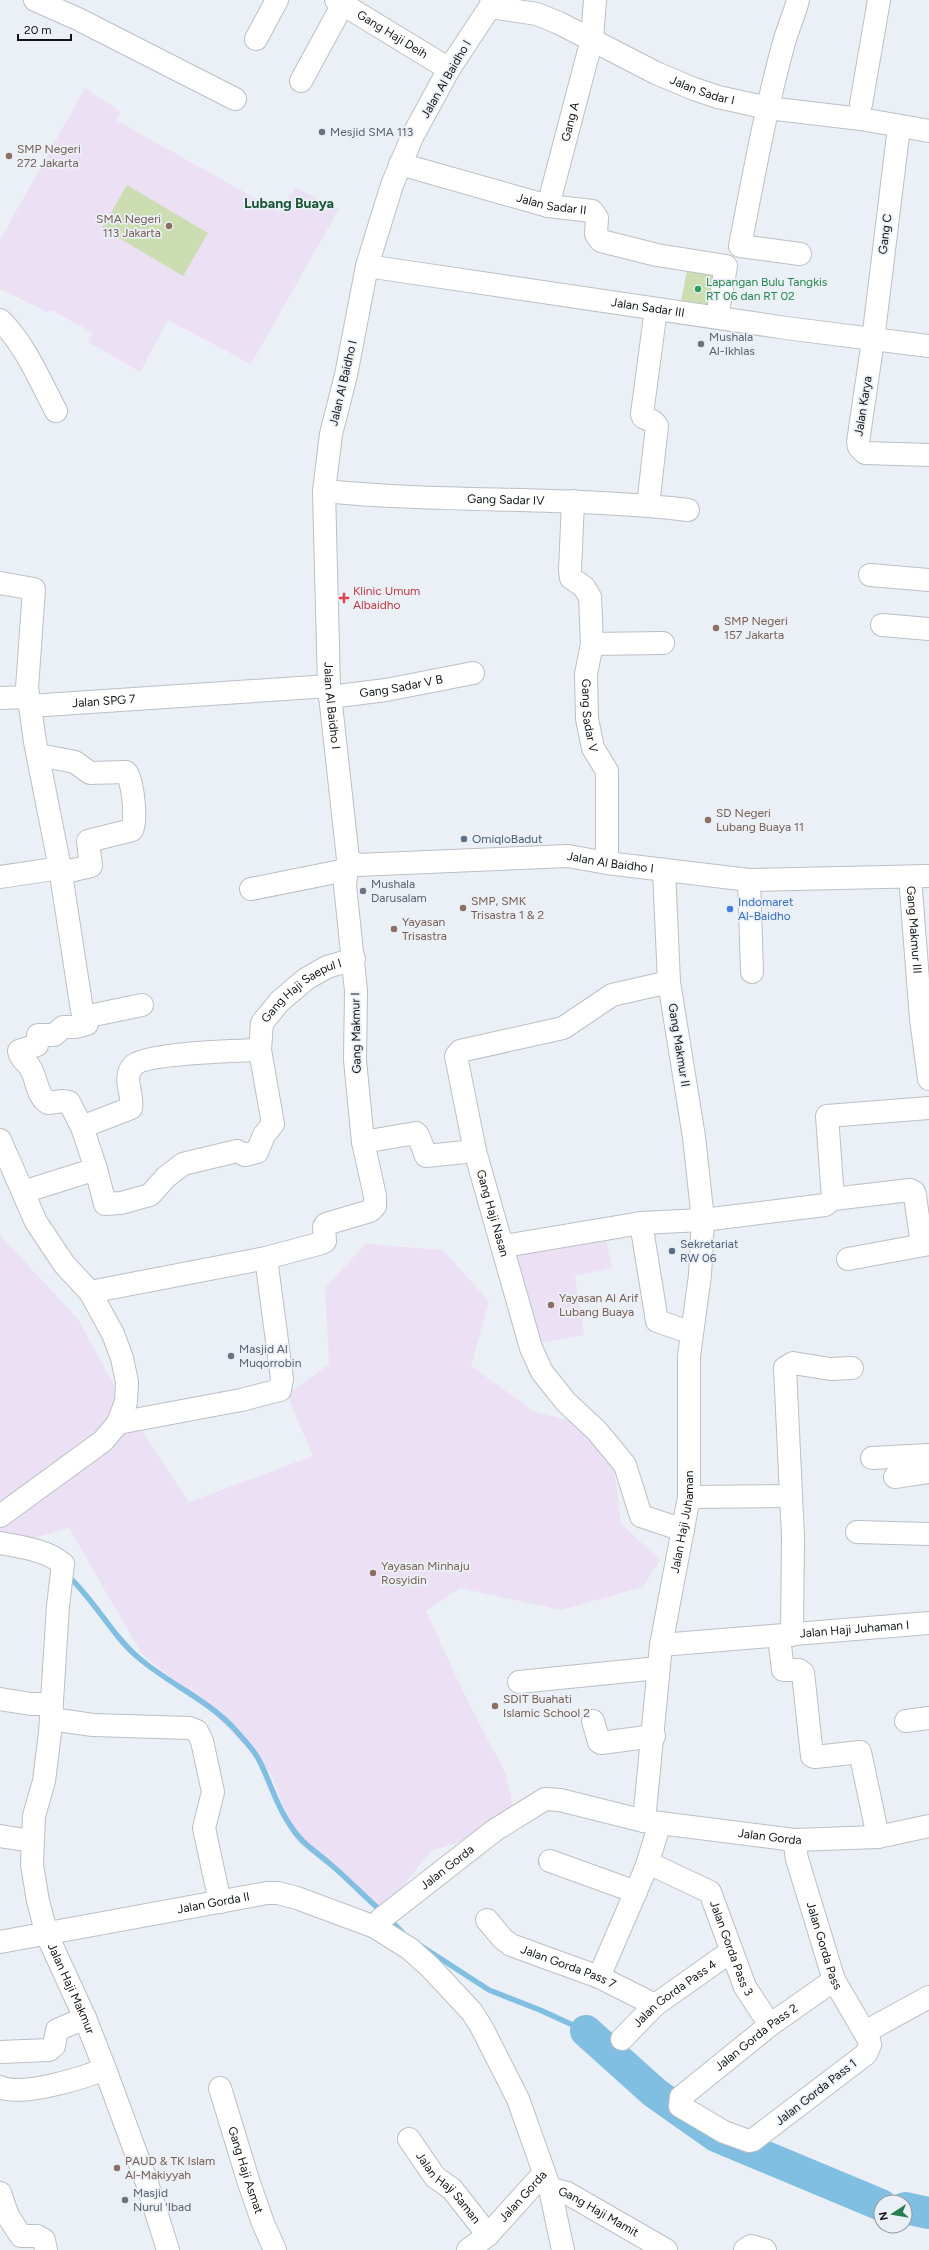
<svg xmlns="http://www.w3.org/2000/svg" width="929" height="2250" viewBox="0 0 929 2250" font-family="Figtree,sans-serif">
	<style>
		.education { fill: #ece0f5 }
		.pitch { fill: #ccdeb1 }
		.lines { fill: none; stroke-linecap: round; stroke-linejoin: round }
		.stream { stroke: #80bfe1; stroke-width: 5.5 }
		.river { stroke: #80bfe1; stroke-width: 32 }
		.minor-casing { stroke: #bac0c5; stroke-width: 24 }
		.minor { stroke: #fff; stroke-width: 22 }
		.worship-dot { fill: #6b7280; stroke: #eaf0f6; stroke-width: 1.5 }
		.education-dot { fill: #8d6e63; stroke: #eaf0f6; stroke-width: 1.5 }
		.leisure-dot { fill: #2e9e5b; stroke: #eaf0f6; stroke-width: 1.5 }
		.health-dot { fill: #e0444e; stroke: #eaf0f6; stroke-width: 1.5 }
		.service-dot { fill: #5c6f8a; stroke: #eaf0f6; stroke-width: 1.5 }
		.shop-dot { fill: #3f7fe0; stroke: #eaf0f6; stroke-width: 1.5 }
		.labels { text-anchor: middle; stroke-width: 3.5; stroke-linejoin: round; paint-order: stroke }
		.street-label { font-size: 12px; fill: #121416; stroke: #eaf0f6 }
		.worship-label { font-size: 12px; fill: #5b616d; stroke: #eaf0f6; text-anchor: start }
		.education-label { font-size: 12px; fill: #785e54; stroke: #eaf0f6; text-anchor: start }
		.leisure-label { font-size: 12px; fill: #27864d; stroke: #eaf0f6; text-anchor: start }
		.health-label { font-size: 12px; fill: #be3a42; stroke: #eaf0f6; text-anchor: start }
		.service-label { font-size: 12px; fill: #4e5e75; stroke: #eaf0f6; text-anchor: start }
		.shop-label { font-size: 12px; fill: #366cbe; stroke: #eaf0f6; text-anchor: start }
		.quarter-label { font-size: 14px; font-weight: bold; fill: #1c5637; stroke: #eaf0f6 }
	</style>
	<rect width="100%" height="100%" fill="#eaf0f6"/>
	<!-- education -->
	<path class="education" d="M 85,88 L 121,112 L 116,120 L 279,212 L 296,188 L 339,209 L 251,364 L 168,320 L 140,372 L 88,342 L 93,333 L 51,310 L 47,312 L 0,289 L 0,240 Z
		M 0,1235 L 78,1319 L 126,1407 L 189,1502 L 313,1456 L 287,1395 L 329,1364 L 325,1287 L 366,1244 L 443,1250 L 489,1301 L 471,1366 L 535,1412 L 593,1427 L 615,1473 L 621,1524 L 660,1560 L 643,1587 L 561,1610 L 460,1588 L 426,1611 L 465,1696 L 506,1774 L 517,1826 L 432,1850 L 384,1910 L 296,1841 L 271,1773 L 215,1715 L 141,1653 L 69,1528 L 0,1547 Z
		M 606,1238 L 612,1268 L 575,1276 L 584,1335 L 531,1345 L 511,1252 Z"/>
	<!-- pitch -->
	<path class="pitch" d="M 127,185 L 208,233 L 183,276 L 102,228 Z
		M 688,266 L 717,272 L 709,312 L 680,306 Z"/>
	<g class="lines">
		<!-- stream -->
		<path class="stream" d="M 67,1575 C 95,1600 111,1635 140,1659 C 172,1686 212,1702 238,1733 C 245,1741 254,1750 259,1760 C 270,1781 276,1805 290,1825 C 300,1842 314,1850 329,1863 C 347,1878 364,1896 382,1912
			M 388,1918 L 403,1933
			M 418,1944 L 489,1990 L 540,2010 L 586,2031"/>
		<!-- river -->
		<path class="river" d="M 586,2031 L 655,2093 L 716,2136 L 881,2205
			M 905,2208 L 929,2213"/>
		<!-- minor casing -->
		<g class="minor-casing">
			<g id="minor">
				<path d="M 35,0 L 78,19 L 235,99"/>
				<path id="s1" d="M 336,0 L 449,69"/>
				<path id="s2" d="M 492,0 L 490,7 L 449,69 L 412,137 L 392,185 L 367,266 L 346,375 L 331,434 L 324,491 L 329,686 L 348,859 L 357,865 L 568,856 L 607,863 L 749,880 L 929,876"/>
				<path d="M 798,0 C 794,16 787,30 783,46 C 765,112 753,179 740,246 L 800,254"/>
				<path id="s3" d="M 490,7 L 537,14 L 559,23 L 656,73 L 694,89 L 718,97 L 768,108 L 861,119 L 929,131"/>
				<path d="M 256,39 L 277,0"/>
				<path d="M 301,81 L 343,4"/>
				<path d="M 861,104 L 879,0"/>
				<path d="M 899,127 L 873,340 L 858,442 L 859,447 L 865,453 L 929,455"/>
				<path id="s4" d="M 400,164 L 548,206 L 592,211 L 597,218 L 596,234 L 601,241 L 657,255 L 726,266 L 717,317"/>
				<path id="s5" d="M 548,206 L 592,39 L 595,0"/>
				<path id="s6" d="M 367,266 L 786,328 L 929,346"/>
				<path d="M 0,320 C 25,344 40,381 56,411"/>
				<path id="s7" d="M 324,491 C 445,503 567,496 688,510"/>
				<path id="s8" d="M 573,501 L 570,571 L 571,578 L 584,587 L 590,597 L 592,644 L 586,674 L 587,719 L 593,748 L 607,771 L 607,863"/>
				<path d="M 648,506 L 657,426 L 654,422 L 643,417 L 642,414 L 656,309"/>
				<path d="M 870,575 L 929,580"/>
				<path id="s9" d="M 0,583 L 34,589 L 27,688 L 30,706 L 329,686"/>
				<path d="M 882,625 L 929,629"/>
				<path d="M 592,644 L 663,643"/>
				<path id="s10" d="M 330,697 L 386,690 L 473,673"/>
				<path d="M 0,698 L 28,697"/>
				<path d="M 30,706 L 35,742 L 60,868 L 82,1010 L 87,1024 L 76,1027 L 63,1027 L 54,1035 L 38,1035 L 37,1045 L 19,1051 C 22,1062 27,1061 31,1069 C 37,1080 37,1096 48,1103 L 63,1101 L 69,1102 L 82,1127 L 96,1169"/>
				<path d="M 39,755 L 75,762 L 90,773 L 126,772 C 133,780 137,821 132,830 L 88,841 L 91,866 L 61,873"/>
				<path d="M 0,877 L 60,868"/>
				<path id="s11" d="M 910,877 L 921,1019 L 929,1079"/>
				<path d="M 749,880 L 752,972"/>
				<path d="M 251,889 L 346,870"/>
				<path id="s12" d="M 669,982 L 612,995 L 563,1028 L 460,1051 L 456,1056 L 475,1151 L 531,1348 L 542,1372 L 566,1402 L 597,1431 L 625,1465 L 641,1516 L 683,1530"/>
				<path d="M 84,1017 L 142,1005"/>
				<path d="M 82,1127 L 131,1108 C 134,1095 122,1078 133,1066 C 145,1053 238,1051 260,1050"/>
				<path d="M 0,1140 L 36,1222 L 64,1264 L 90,1292 L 113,1334 L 122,1358 L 127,1382 L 126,1402 L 118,1423 L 103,1441 L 0,1516"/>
				<path d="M 363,1142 L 416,1133 L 418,1135 L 426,1156 L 475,1151"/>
				<path id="s13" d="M 23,1192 L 96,1169 L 105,1204 L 121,1203 L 150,1195 L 166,1177 L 183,1164 L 237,1151 L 245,1155 L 257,1152 L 264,1135 L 273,1124 L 260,1050 L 262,1023 L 280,1001 L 306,979 L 327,967 L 354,959"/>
				<path d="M 833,1199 L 827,1116 L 929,1108"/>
				<path d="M 641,1223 L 657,1321 L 692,1333"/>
				<path d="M 504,1246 L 641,1223 L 703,1220 L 825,1205 L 833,1199 L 910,1190 L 914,1192 L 915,1196 L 922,1245"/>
				<path d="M 848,1259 L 929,1244"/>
				<path d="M 90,1292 L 266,1258 L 322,1243 L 325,1241 L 324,1227 L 326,1224 L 370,1211 L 375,1206 L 375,1196 L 363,1142 L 355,1060 L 356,991 L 345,885 L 348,859"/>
				<path d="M 118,1423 L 241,1400 L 280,1390 L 282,1379 L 266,1258"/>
				<path d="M 872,1458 L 929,1455"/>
				<path d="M 895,1477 L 929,1472"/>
				<path d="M 689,1497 L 790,1496"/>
				<path d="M 857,1532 L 929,1534"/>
				<path id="s14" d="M 0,1543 C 21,1547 47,1550 63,1564 L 58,1606 L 50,1733 L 44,1781 L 34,1816 L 32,1865 L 38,1901 L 47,1935 L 85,2018 L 105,2069 L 147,2183 L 168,2250"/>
				<path d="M 792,1635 L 793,1537 L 785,1368 L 793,1363 L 830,1369 L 852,1368"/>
				<path d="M 779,1637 L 783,1670 L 799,1670 L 803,1673 L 812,1756 L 815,1757 L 860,1752 L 878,1837"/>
				<path id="s15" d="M 661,1645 L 929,1623"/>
				<path d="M 519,1682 L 658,1668"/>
				<path d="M 0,1699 L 31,1704 L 52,1704"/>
				<path d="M 51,1719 L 93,1725 L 189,1728 L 197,1731 L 202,1741 L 213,1792 L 204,1828 L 220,1902"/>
				<path d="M 593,1721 L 599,1742 L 601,1743 L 654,1736"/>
				<path d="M 906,1721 L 929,1718"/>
				<path id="s16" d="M 644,1821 L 661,1645 L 689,1497 L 689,1356 L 700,1275 L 703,1220 L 694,1137 L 669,982 L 664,870"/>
				<path d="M 0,1836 L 32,1841"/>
				<path id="s17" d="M 794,1840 L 797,1859 L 834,1980 L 869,2040 L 870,2045 L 866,2054 L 753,2140 L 749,2141 L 724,2132 L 680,2106 L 681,2097 L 770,2025 L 834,1980"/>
				<path d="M 550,1861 L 636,1892"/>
				<path d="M 646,1868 L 660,1823"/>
				<path id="s18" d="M 487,1920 L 503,1939 L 511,1945 L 599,1977 L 655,2005"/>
				<path id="s19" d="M 0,1942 L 267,1893 L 278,1893 L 297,1898 L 375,1927"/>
				<path id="s20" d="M 599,1977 L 646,1868 L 650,1866 L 657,1867 L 710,1892 L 745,1987 L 770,2025"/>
				<path d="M 865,2032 L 929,1997"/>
				<path id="s21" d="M 622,2039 L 655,2005 L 730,1952"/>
				<path d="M 0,2052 L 49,2050 L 54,2046 L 57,2030 L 85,2018"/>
				<path d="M 0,2087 C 22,2097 83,2078 105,2069"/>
				<path id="s22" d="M 220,2088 L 249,2183 L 263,2223 L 275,2250"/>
				<path id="s23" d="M 409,2139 L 435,2177 L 452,2189 L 488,2235"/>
				<path id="s24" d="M 550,2189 L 567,2193 L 666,2250"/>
				<path d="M 0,2193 L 8,2216 L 21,2236 L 37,2236 L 44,2240 L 46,2250"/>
				<path id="s25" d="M 468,2250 L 488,2235 L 544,2173"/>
				<path id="s26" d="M 563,2250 L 550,2189 L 518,2099 L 482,2028 L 472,2012 L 430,1967 L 410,1949 L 375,1927 L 381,1919 L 495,1830 L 545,1799 L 560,1800 L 644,1821 L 794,1840 L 878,1837 L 929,1826"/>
				<path d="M 745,2250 L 751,2246 L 765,2250"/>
			</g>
		</g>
		<!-- minor -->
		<use href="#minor" class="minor"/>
	</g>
	<!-- markers -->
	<g class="worship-dot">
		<circle cx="322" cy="132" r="4"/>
		<circle cx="701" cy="344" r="4"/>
		<circle cx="363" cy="891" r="4"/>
		<circle cx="231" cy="1356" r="4"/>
		<circle cx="125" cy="2200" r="4"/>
	</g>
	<g class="education-dot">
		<circle cx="9" cy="156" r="4"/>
		<circle cx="169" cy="226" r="4"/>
		<circle cx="716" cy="628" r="4"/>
		<circle cx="708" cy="820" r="4"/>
		<circle cx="463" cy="908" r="4"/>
		<circle cx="394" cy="929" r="4"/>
		<circle cx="551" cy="1305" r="4"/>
		<circle cx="373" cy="1573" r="4"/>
		<circle cx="495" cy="1706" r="4"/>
		<circle cx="117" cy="2168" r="4"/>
	</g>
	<circle class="leisure-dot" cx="698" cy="289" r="4"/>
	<path class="health-dot" d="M342 592h4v4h4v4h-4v4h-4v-4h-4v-4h4z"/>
	<g class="service-dot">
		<circle cx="464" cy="839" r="4"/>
		<circle cx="672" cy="1251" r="4"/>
	</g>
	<circle class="shop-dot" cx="730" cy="909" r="4"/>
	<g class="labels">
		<!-- street labels -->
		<g class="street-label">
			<text dy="4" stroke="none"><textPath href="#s1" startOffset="66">Gang Haji Deih</textPath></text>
			<text transform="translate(446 79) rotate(-60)" y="4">Jalan Al Baidho I</text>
			<text dy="4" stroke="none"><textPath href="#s3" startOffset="230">Jalan Sadar I</textPath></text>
			<text dy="4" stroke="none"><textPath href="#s5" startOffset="87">Gang A</textPath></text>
			<text dy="4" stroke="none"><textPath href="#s4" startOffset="157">Jalan Sadar II</textPath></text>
			<text transform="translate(885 234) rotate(-83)" y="4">Gang C</text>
			<text dy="4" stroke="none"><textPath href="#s6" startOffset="284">Jalan Sadar III</textPath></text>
			<text transform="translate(343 383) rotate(-77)" y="4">Jalan Al Baidho I</text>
			<text transform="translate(863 406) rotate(-81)" y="4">Jalan Karya</text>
			<text dy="4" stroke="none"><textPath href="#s7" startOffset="182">Gang Sadar IV</textPath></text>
			<text dy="4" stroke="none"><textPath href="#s10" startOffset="72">Gang Sadar V B</textPath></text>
			<text dy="4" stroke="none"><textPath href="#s9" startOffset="226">Jalan SPG 7</textPath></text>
			<text dy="4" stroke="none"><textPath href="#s2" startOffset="740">Jalan Al Baidho I</textPath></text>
			<text dy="4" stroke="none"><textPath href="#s8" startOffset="224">Gang Sadar V</textPath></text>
			<text dy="4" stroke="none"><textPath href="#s2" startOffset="1159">Jalan Al Baidho I</textPath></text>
			<text dy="4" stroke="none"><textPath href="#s11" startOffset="53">Gang Makmur III</textPath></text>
			<text dy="4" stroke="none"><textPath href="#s13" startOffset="468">Gang Haji Saepul I</textPath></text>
			<text transform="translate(356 1033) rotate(-91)" y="4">Gang Makmur I</text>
			<text transform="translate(679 1045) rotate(81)" y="4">Gang Makmur II</text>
			<text dy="4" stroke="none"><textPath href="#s12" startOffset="391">Gang Haji Nasan</textPath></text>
			<text dy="4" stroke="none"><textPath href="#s16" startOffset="302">Jalan Haji Juhaman</textPath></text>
			<text dy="4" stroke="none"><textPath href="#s15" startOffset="194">Jalan Haji Juhaman I</textPath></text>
			<text dy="4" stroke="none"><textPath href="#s26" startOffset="828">Jalan Gorda</textPath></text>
			<text dy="4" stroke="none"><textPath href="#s26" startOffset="480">Jalan Gorda</textPath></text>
			<text dy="4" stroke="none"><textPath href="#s19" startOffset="217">Jalan Gorda II</textPath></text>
			<text dy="4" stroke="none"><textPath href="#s17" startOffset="110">Jalan Gorda Pass</textPath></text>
			<text dy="4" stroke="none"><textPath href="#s20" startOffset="249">Jalan Gorda Pass 3</textPath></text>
			<text dy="4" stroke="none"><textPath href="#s18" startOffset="96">Jalan Gorda Pass 7</textPath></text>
			<text dy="4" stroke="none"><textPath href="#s14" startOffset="501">Jalan Haji Makmur</textPath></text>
			<text dy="4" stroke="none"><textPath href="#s21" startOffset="70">Jalan Gorda Pass 4</textPath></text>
			<text dy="4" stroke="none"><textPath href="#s17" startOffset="559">Jalan Gorda Pass 2</textPath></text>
			<text transform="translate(816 2092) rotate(-38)" y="4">Jalan Gorda Pass 1</text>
			<text dy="4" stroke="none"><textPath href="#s22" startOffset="86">Gang Haji Asmat</textPath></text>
			<text dy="4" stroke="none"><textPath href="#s23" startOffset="63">Jalan Haji Saman</textPath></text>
			<text dy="4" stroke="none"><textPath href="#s25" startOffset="77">Jalan Gorda</textPath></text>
			<text dy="4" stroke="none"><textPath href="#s24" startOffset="54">Gang Haji Mamit</textPath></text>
		</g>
		<!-- worship labels -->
		<g class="worship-label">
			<text x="330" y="136">Mesjid SMA 113</text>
			<text x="709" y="341">Mushala<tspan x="709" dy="14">Al-Ikhlas</tspan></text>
			<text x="371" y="888">Mushala<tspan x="371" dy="14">Darusalam</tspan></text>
			<text x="239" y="1353">Masjid Al<tspan x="239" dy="14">Muqorrobin</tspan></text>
			<text x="133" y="2197">Masjid<tspan x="133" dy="14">Nurul 'Ibad</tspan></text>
		</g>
		<!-- education labels -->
		<g class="education-label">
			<text x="17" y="153">SMP Negeri<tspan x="17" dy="14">272 Jakarta</tspan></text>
			<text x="161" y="223" text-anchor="end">SMA Negeri<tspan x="161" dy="14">113 Jakarta</tspan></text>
			<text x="724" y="625">SMP Negeri<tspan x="724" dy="14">157 Jakarta</tspan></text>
			<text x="716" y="817">SD Negeri<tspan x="716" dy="14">Lubang Buaya 11</tspan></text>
			<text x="471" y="905">SMP, SMK<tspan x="471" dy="14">Trisastra 1 &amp; 2</tspan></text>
			<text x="402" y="926">Yayasan<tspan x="402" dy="14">Trisastra</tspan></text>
			<text x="559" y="1302">Yayasan Al Arif<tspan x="559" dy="14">Lubang Buaya</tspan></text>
			<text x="381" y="1570">Yayasan Minhaju<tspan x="381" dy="14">Rosyidin</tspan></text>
			<text x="503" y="1703">SDIT Buahati<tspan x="503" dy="14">Islamic School 2</tspan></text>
			<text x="125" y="2165">PAUD &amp; TK Islam<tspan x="125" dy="14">Al-Makiyyah</tspan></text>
		</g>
		<!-- leisure labels -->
		<g class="leisure-label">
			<text x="706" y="286">Lapangan Bulu Tangkis<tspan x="706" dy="14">RT 06 dan RT 02</tspan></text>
		</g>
		<!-- health labels -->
		<g class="health-label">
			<text x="353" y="595">Klinic Umum<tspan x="353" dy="14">Albaidho</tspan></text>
		</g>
		<!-- service labels -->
		<g class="service-label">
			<text x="472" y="843">OmiqloBadut</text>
			<text x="680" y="1248">Sekretariat<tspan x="680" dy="14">RW 06</tspan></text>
		</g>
		<!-- shop labels -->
		<g class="shop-label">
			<text x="738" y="906">Indomaret<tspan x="738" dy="14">Al-Baidho</tspan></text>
		</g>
		<!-- quarter labels -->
		<g class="quarter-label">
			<text x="289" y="208">Lubang Buaya</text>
		</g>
	</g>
	<!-- north arrow -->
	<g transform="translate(893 2214) rotate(258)"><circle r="19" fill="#eaf0f6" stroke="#94989c"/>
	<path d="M0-3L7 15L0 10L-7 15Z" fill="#287e51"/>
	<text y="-6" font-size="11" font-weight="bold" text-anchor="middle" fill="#121416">N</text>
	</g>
	<!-- scale -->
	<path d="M18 34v6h53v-6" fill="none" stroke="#121416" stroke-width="2"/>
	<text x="24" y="34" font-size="12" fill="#121416" stroke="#eaf0f6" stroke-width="3" paint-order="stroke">20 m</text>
</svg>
